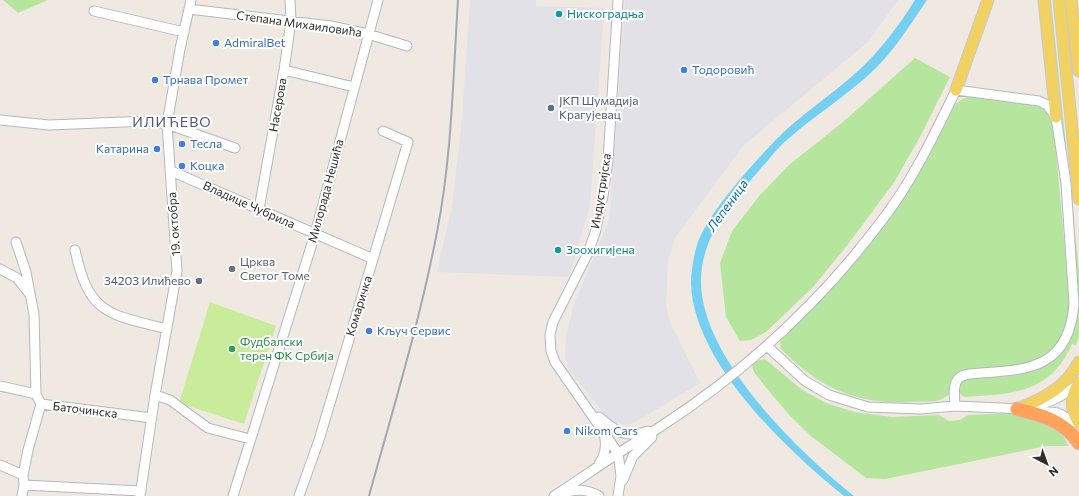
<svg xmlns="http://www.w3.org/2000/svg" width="1079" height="496" viewBox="0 0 1079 496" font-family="Commissioner,sans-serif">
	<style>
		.industrial { fill: #e3e1e8 }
		.green { fill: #b6e59e }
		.pitch { fill: #c9ec9a }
		.water { fill: #75cff0 }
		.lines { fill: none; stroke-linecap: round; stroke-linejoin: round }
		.minor-casing { stroke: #b4b7c1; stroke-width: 11 }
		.major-casing { stroke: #c9c9c9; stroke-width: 13 }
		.highway-casing { stroke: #c9c9c9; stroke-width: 15 }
		.minor { stroke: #fff; stroke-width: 9 }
		.major { stroke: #f2d163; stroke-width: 11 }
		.highway { stroke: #ffa35c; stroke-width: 13 }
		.rail { stroke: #a3a6b8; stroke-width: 2 }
		.culture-dot { fill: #0f9aa8; stroke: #fff; stroke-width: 1.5 }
		.shop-dot { fill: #3f7fe0; stroke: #fff; stroke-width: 1.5 }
		.service-dot { fill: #5c6f8a; stroke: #fff; stroke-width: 1.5 }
		.worship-dot { fill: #6b7280; stroke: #fff; stroke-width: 1.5 }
		.leisure-dot { fill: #2e9e5b; stroke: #fff; stroke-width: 1.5 }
		.labels { text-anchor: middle; stroke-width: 4; stroke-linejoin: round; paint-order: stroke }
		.culture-label { font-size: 12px; fill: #0d838f; stroke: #fff; text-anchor: start }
		.street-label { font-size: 12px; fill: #2e2e2e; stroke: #fff }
		.shop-label { font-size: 12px; fill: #366cbe; stroke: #fff; text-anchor: start }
		.service-label { font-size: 12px; fill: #4e5e75; stroke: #fff; text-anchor: start }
		.worship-label { font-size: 12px; fill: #5b616d; stroke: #fff; text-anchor: start }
		.leisure-label { font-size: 12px; fill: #27864d; stroke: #fff; text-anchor: start }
		.water-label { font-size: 13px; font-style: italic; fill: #0d6fa3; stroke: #fff }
		.quarter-label { font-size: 14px; letter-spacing: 1px; fill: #4d5680; stroke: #fff }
	</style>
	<rect width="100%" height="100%" fill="#efe9e1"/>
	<!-- industrial -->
	<path class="industrial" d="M 470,0 L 536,0 L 536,6 L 604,8 L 590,206 L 569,277 L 437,272 L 452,206 L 462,119 Z
		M 625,0 L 898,0 L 868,42 L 744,145 L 675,238 L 668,260 L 666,305 L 670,322 L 700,383 L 634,423 L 623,425 L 611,421 L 604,414 L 568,368 L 565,357 L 566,337 L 574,304 L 607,225 L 610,213 Z"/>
	<!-- green -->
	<path class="green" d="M 3,0 L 48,0 L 18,13 Z
		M 1047,0 L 1051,0 L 1079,271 L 1079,337 L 1076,345 L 1072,344 C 1050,394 1012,394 964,397 L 959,393 L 958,388 L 963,379 C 984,377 1031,379 1046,364 C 1057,353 1065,338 1074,326 Z
		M 915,58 L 950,77 L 921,135 L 895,181 L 849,243 L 813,287 L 766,332 L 751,340 L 740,341 L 726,317 L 720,263 L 732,231 L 760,195 L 789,165 L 843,122 Z
		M 974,95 L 1036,104 L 1046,109 L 1053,120 L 1070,302 L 1065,333 L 1054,348 L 1030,364 L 965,371 C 959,380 952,395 942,399 C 934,403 920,401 912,402 C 857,405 819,388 781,349 L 780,342 L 849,270 L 872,239 L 929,155 L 953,106 L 962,99 Z
		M 765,359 L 801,389 L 826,403 L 854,412 L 892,417 L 939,415 L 949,421 L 960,420 L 968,415 L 1020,413 L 1045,421 L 1063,436 L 1069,446 L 1047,446 L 885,479 L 866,478 L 811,436 L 790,416 L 764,385 L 754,372 L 752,366 L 756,361 Z"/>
	<!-- pitch -->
	<path class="pitch" d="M 210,302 L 276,326 L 244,424 L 179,403 Z"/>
	<!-- water -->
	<path class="water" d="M 915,0 L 927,0 C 911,24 895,49 875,69 C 848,95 815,115 787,140 C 777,148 770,159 761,168 C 734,200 702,234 701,279 C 699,356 797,450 854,496 L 844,496 C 786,449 693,362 691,283 C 691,271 694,255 697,245 C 707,212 762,153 787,129 C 809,109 835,92 857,72 C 880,51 898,27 915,0 Z"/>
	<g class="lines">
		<!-- minor casing -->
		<g class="minor-casing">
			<path id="minor" d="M 618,0 L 608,161 L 603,196 L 595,233 L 588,253 L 553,322 L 550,335 L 551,351 L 555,362 L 618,453 L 621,476 L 618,496
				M 189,9 L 331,26 L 368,34 L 407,46
				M 94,11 L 184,32
				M 284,70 L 354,87
				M 0,120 L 49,125 L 149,121 L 167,124 L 235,148
				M 171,171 L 371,258
				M 259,209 L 284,70 L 291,21 L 290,0
				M 16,242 L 26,272 L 34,314 L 36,394
				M 75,250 C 89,315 108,314 167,329
				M 0,269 L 17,278 L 28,292
				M 767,346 L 805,381 L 829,395 L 868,407 L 921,409 L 955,406 L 1022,409
				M 0,386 L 36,394 L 41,404 L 152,418
				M 155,395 L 170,400 L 208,428 L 250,439
				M 1033,406 C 1051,403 1063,395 1078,385
				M 1035,410 L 1058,413 L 1079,424
				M 599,417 C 616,431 624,439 648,431
				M 599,464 C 606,454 607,445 604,434
				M 0,465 L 23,475 L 24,485 L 141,491
				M 23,475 L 28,450 L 41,404
				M 623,480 L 633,456 L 652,437
				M 561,493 C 575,490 586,488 599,496
				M 22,496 L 24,485
				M 140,496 L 155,395 L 177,271 L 167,124 L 180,49 L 191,0
				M 233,496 L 315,234 L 378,0
				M 299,496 L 319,440 L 408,142 L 383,131
				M 554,496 C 575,483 595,468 617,454 C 631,445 646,436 660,427 C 746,371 822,301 883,219 C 913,180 934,135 956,90 L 1039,101 L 1047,105 L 1056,117 L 1066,183 L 1074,304 C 1069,366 1032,370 981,373 C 973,374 963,373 958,379 C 952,386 955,398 955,406"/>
		</g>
		<!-- major casing -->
		<g class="major-casing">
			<path id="major" d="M 1044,0 L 1056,117
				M 1059,0 L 1079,199
				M 1071,0 L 1079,71
				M 956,90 L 988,0
				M 1079,383 C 1071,396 1070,410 1079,423
				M 1017,409 C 1044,399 1066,387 1079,362"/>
		</g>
		<!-- highway casing -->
		<g class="highway-casing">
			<path id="highway" d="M 1017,409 C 1042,415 1064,421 1079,443"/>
		</g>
		<!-- minor -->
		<use href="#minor" class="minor"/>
		<!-- major -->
		<use href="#major" class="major"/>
		<!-- highway -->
		<use href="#highway" class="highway"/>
		<!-- rail -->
		<path class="rail" d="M 369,496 C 393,409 420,321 437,232 C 452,156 453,77 458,0"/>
	</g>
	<!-- markers -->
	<g class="culture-dot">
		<circle cx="559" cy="14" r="4"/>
		<circle cx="558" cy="250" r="4"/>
	</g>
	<g class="shop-dot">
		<circle cx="216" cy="43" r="4"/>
		<circle cx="684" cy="70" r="4"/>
		<circle cx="155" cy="80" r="4"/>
		<circle cx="182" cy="144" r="4"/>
		<circle cx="157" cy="149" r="4"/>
		<circle cx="182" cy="166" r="4"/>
		<circle cx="369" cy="331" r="4"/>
		<circle cx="567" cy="431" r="4"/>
	</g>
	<g class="service-dot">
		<circle cx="551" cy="108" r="4"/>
		<circle cx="199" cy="281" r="4"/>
	</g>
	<circle class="worship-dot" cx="232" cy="269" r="4"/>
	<circle class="leisure-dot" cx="232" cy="349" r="4"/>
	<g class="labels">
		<!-- culture labels -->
		<g class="culture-label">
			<text x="567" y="18">Нискоградња</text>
			<text x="566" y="254">Зоохигијена</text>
		</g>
		<!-- street labels -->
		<g class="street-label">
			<text transform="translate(299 24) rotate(8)" y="4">Степана Михаиловића</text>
			<text transform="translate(278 105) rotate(-80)" y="4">Насерова</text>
			<text transform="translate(326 191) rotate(-75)" y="4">Милорада Нешића</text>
			<text transform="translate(601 191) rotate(-81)" y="4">Индустријска</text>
			<text transform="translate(249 205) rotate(24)" y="4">Владице Чубрила</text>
			<text transform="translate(174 224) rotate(-94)" y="4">19. октобра</text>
			<text transform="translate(359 306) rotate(-73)" y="4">Комаричка</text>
			<text transform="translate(85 410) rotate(7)" y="4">Баточинска</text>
		</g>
		<!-- shop labels -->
		<g class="shop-label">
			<text x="224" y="47">AdmiralBet</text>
			<text x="692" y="74">Тодоровић</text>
			<text x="163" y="84">Трнава Промет</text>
			<text x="190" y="148">Тесла</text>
			<text x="149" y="153" text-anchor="end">Катарина</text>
			<text x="190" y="170">Коцка</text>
			<text x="377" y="335">Кључ Сервис</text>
			<text x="575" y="435">Nikom Cars</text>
		</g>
		<!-- service labels -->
		<g class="service-label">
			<text x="559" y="105">ЈКП Шумадија<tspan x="559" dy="14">Крагујевац</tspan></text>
			<text x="191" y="285" text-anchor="end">34203 Илићево</text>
		</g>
		<!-- worship labels -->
		<g class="worship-label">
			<text x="240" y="266">Црква<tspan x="240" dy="14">Светог Томе</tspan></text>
		</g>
		<!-- leisure labels -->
		<g class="leisure-label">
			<text x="240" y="346">Фудбалски<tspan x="240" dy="14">терен ФК Србија</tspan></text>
		</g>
		<!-- water labels -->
		<g class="water-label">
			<text transform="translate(727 205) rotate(-54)" y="5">Лепеница</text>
		</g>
		<!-- quarter labels -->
		<g class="quarter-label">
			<text x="172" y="127">ИЛИЋЕВО</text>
		</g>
	</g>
	<!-- north arrow -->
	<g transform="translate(1047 464) rotate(139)" stroke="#ffffff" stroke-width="3" paint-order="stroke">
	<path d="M0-3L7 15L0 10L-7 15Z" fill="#2e2e2e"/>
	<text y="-6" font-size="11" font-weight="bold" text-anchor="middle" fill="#2e2e2e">N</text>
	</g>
</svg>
